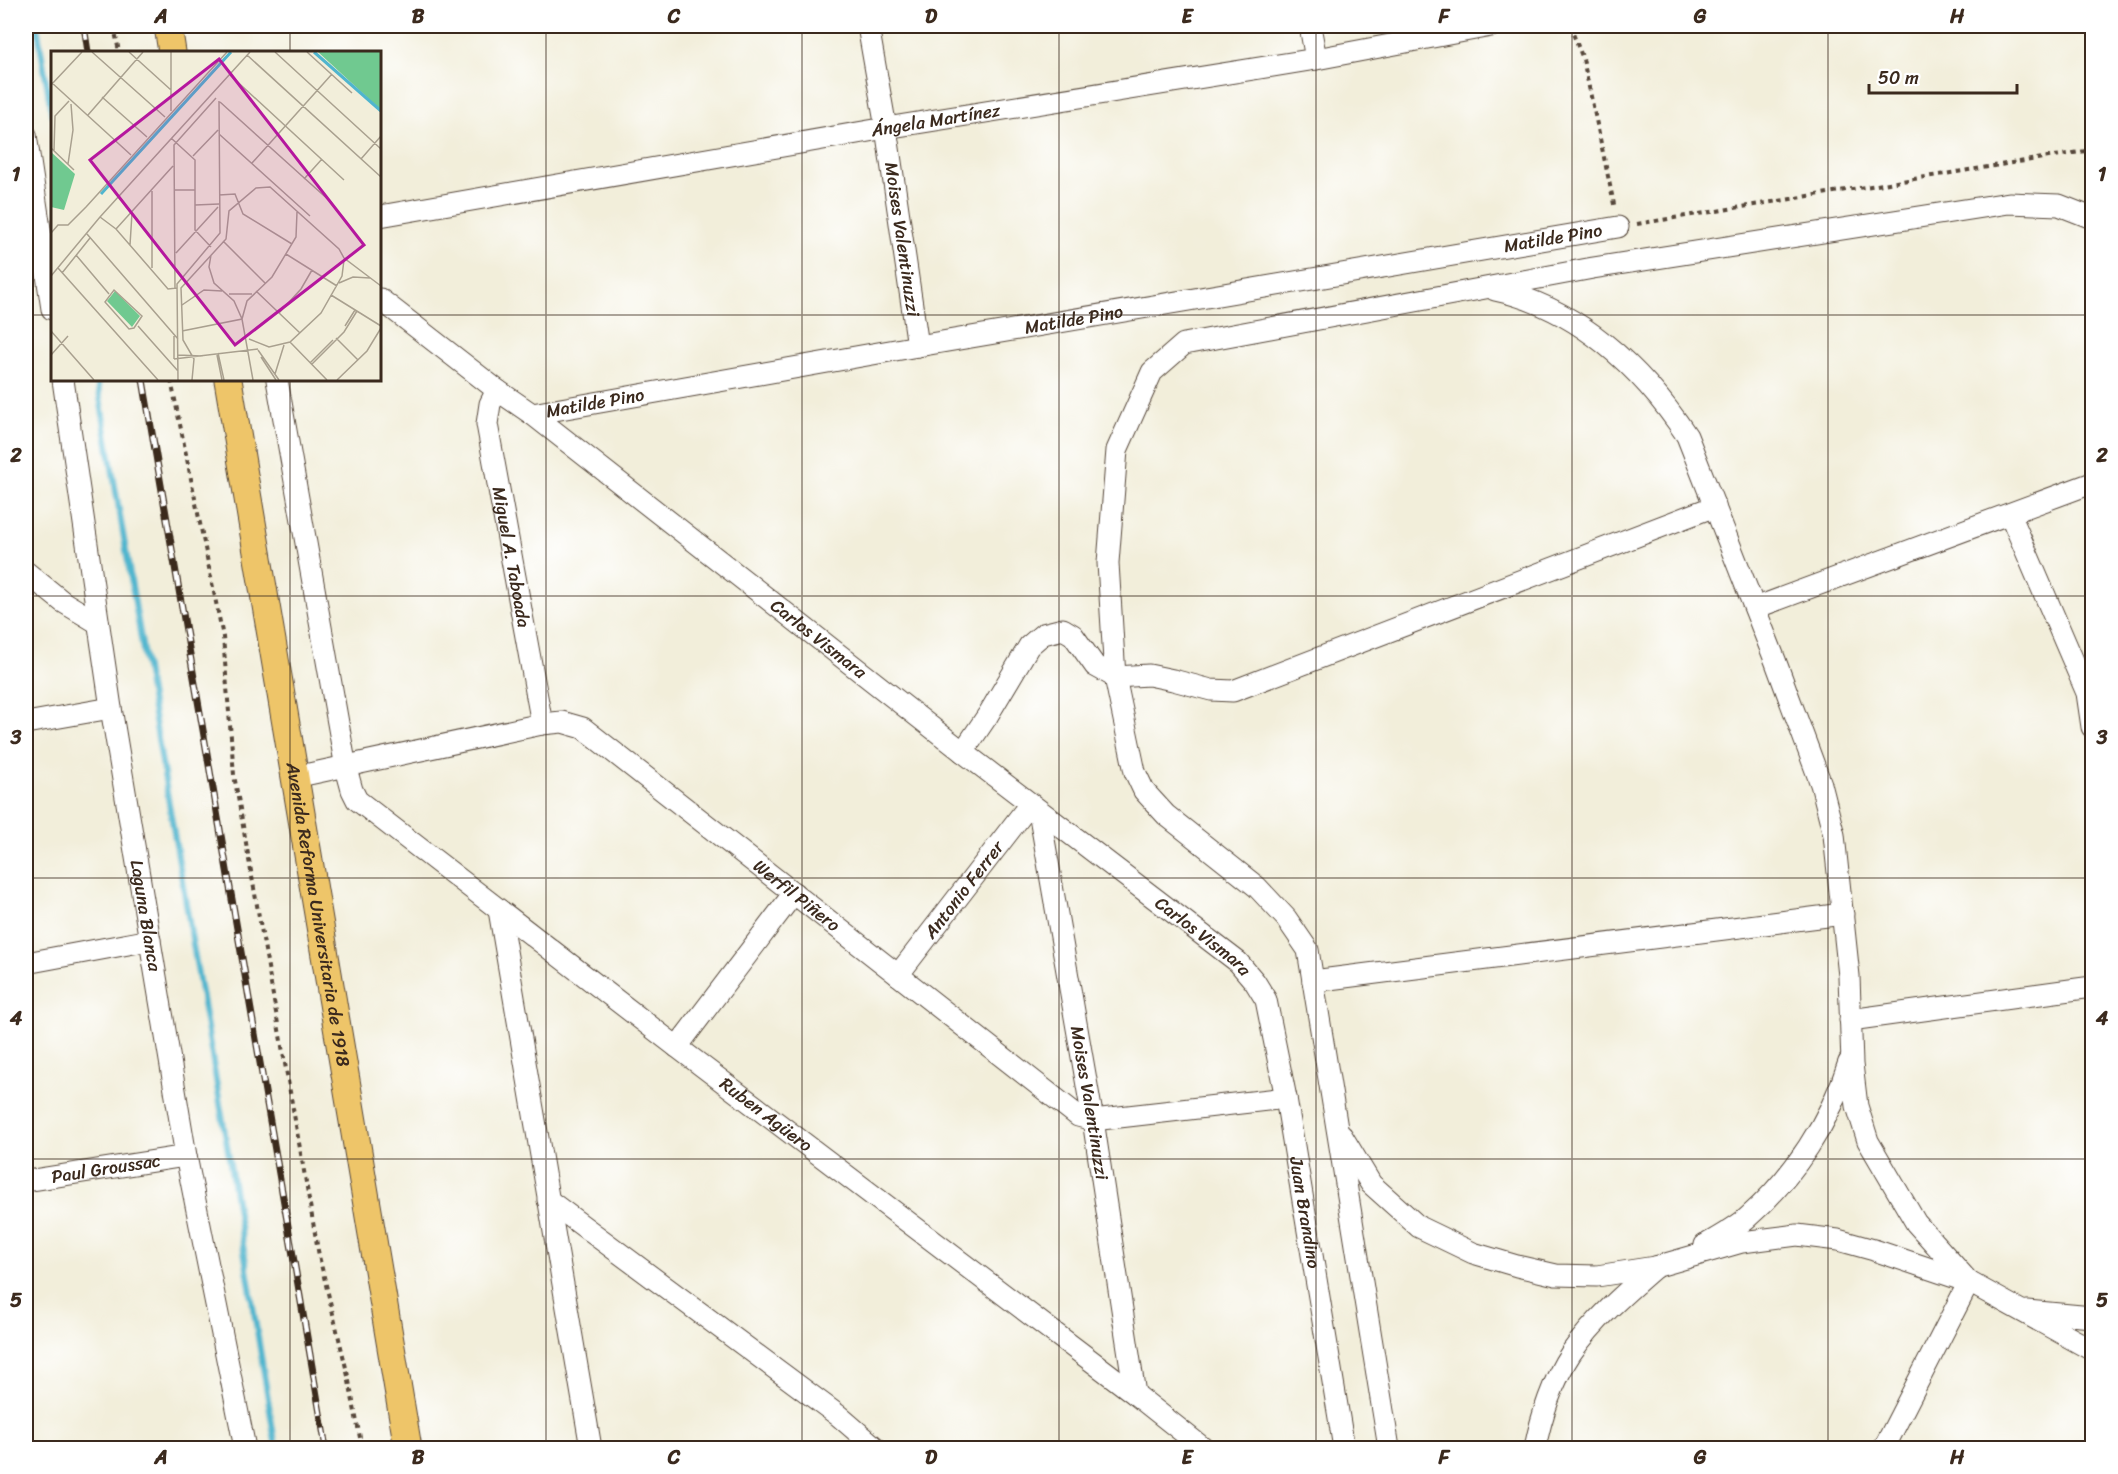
<svg xmlns="http://www.w3.org/2000/svg" width="2118" height="1474" viewBox="0 0 2118 1474" font-family="Sriracha,sans-serif">
	<style>
		.lines { fill: none; stroke-linecap: round; stroke-linejoin: round }
		.stream { stroke: #4fb5ce; stroke-width: 6 }
		.minor-casing { stroke: #56473a; stroke-width: 23 }
		.major-casing { stroke: #56473a; stroke-width: 29 }
		.path { stroke: #56473a; stroke-width: 4; stroke-dasharray: 4.5 4.5; stroke-linecap: butt }
		.minor { stroke: #fff; stroke-width: 21 }
		.major { stroke: #eec569; stroke-width: 27 }
		.rail-casing { stroke: #3b2a1e; stroke-width: 7 }
		.rail { stroke: #fff; stroke-width: 4.5; stroke-dasharray: 14; stroke-linecap: butt }
		.grid { fill: none; stroke: #3b2a1e; stroke-width: 1.5; stroke-opacity: 0.55 }
		.labels { text-anchor: middle; stroke-width: 4.5; stroke-linejoin: round; paint-order: stroke }
		.street-label { font-size: 18px; fill: #3b2a1e; stroke: #fff }
		.inset-river { fill: none; stroke: #4fb5ce; stroke-width: 3 }
		.inset-road { fill: none; stroke: #a9a08f; stroke-width: 1.5 }
		.view { fill: #b5179e; fill-opacity: 0.15; stroke: #b5179e; stroke-width: 3 }
		.inset-edge { fill: none; stroke: #3b2a1e; stroke-width: 3 }
		.neatline { fill: none; stroke: #3b2a1e; stroke-width: 2 }
		.grid-label { font-size: 20px; text-anchor: middle; font-weight: bold; fill: #3b2a1e }
	</style>
	<rect width="100%" height="100%" fill="#fff"/>
	<filter id="ink" filterUnits="userSpaceOnUse"><feTurbulence type="fractalNoise" baseFrequency=".0167" numOctaves="2"/><feDisplacementMap in="SourceGraphic" scale="12" xChannelSelector="R" yChannelSelector="G"/><feConvolveMatrix kernelMatrix="1 2 1 2 8 2 1 2 1" color-interpolation-filters="sRGB"/></filter>
	<filter id="wash" filterUnits="userSpaceOnUse"><feTurbulence type="fractalNoise" baseFrequency=".008" numOctaves="4" result="noise"/><feDisplacementMap in="SourceGraphic" scale="24" xChannelSelector="R" yChannelSelector="G"/><feGaussianBlur stdDeviation="1.35" result="paint"/><feColorMatrix in="noise" values="0 0 0 0 0 0 0 0 0 0 0 0 0 0 0 0 0 1.4 0 .05"/><feComposite in="paint" operator="in"/></filter>
	<g filter="url(#wash)">
		<rect width="100%" height="100%" fill="#f2eeda"/>
		<g class="lines">
			<!-- stream -->
			<path class="stream" d="M 37,26 L 52,115
				M 97,380 L 224,1127 L 276,1448"/>
		</g>
	</g>
	<g filter="url(#ink)">
		<g class="lines">
			<!-- minor casing -->
			<g class="minor-casing">
				<g id="minor">
					<path id="s1" d="M 868,26 L 886,128 L 918,346"/>
					<path d="M 1310,26 L 1316,59"/>
					<path d="M 26,135 L 52,309"/>
					<path id="s2" d="M 380,216 L 886,128 L 1316,59 L 1491,26"/>
					<path d="M 1495,290 C 1577,307 1642,368 1687,436 L 1775,660 L 1821,784 L 1834,835 L 1849,976 L 1852,1064 L 1857,1106 L 1868,1141 L 1916,1223 L 1969,1282 L 1884,1448"/>
					<path id="s3" d="M 380,299 L 497,390 L 532,414 L 963,752 L 1238,962 L 1255,982 L 1266,1000 L 1286,1098 L 1344,1448"/>
					<path id="s4" d="M 63,380 L 111,708 L 186,1156 L 245,1448"/>
					<path id="s5" d="M 277,380 L 346,768 L 352,790 L 357,800 L 677,1047 L 1135,1394 L 1203,1448"/>
					<path id="s6" d="M 497,390 L 490,404 L 487,424 L 542,724"/>
					<path id="s7" d="M 532,414 L 918,346 L 1618,227"/>
					<path d="M 2010,514 L 2087,693 L 2092,727"/>
					<path d="M 26,572 L 63,602 L 98,623"/>
					<path d="M 1755,608 L 2092,483"/>
					<path d="M 26,723 L 111,708"/>
					<path d="M 963,752 L 988,715 L 1029,646 L 1043,634 L 1063,629 L 1073,635 L 1095,666 L 1115,677 L 1149,675 L 1173,680 L 1211,690 L 1233,691 L 1715,506"/>
					<path id="s8" d="M 295,777 L 542,724 L 562,722 L 583,728 L 1078,1116 L 1093,1120 L 1286,1098"/>
					<path id="s9" d="M 1039,811 L 1093,1120 L 1135,1394"/>
					<path d="M 499,910 L 591,1448"/>
					<path d="M 26,963 L 150,940"/>
					<path id="s10" d="M 898,975 L 1030,804"/>
					<path d="M 1313,981 L 1843,914"/>
					<path d="M 1850,1020 L 2092,987"/>
					<path d="M 677,1047 L 794,893"/>
					<path d="M 1342,1136 L 1371,1184 L 1419,1227 L 1473,1253 L 1517,1266 L 1556,1275 L 1597,1276 L 1655,1267 L 1742,1242 L 1797,1235 L 1838,1240 L 1874,1250 L 1969,1282 L 2092,1350"/>
					<path id="s11" d="M 26,1181 L 186,1156"/>
					<path d="M 548,1200 L 839,1416 L 876,1448"/>
					<path d="M 1705,1245 C 1719,1237 1735,1228 1747,1218 C 1793,1178 1831,1120 1849,1062"/>
					<path d="M 2027,1311 L 2092,1317"/>
					<path d="M 1389,1448 L 1308,950 L 1286,918 L 1257,887 L 1166,815 L 1144,791 L 1135,772 L 1115,677 L 1108,563 L 1117,450 L 1152,372 L 1184,344 L 1593,268 L 2009,203 L 2059,205 L 2092,218"/>
					<path d="M 1535,1448 C 1541,1417 1553,1380 1571,1353 C 1594,1320 1625,1293 1655,1267"/>
				</g>
			</g>
			<!-- major casing -->
			<g class="major-casing">
				<g id="major">
					<path d="M 168,26 L 172,52"/>
					<path id="s12" d="M 228,380 L 408,1448"/>
				</g>
			</g>
			<!-- path -->
			<path class="path" d="M 114,26 L 119,52
				M 1570,26 L 1583,59 L 1615,209
				M 1637,224 L 2092,150
				M 171,380 L 223,637 L 234,775 L 319,1256 L 348,1376 L 362,1448"/>
			<!-- minor -->
			<use href="#minor" class="minor"/>
			<!-- major -->
			<use href="#major" class="major"/>
			<!-- rail casing -->
			<g class="rail-casing">
				<path id="rail" d="M 84,26 L 88,52
					M 143,380 L 326,1448"/>
			</g>
			<!-- rail -->
			<use href="#rail" class="rail"/>
		</g>
	</g>
	<!-- grid -->
	<path class="grid" d="M 290,26 L 290,52M 546,26 L 546,1448M 802,26 L 802,1448M 1059,26 L 1059,1448M 1316,26 L 1316,1448M 1572,26 L 1572,1448M 1828,26 L 1828,1448M 26,315 L 52,315M 380,315 L 2092,315M 290,380 L 290,1448M 26,596 L 2092,596M 26,878 L 2092,878M 26,1159 L 2092,1159"/>
	<g class="labels">
		<!-- street labels -->
		<g class="street-label">
			<text dy="6" stroke="none"><textPath href="#s2" startOffset="564">Ángela Martínez</textPath></text>
			<text dy="6" stroke="none"><textPath href="#s7" startOffset="1036">Matilde Pino</textPath></text>
			<text dy="6" stroke="none"><textPath href="#s1" startOffset="216">Moises Valentinuzzi</textPath></text>
			<text dy="6" stroke="none"><textPath href="#s7" startOffset="550">Matilde Pino</textPath></text>
			<text dy="6" stroke="none"><textPath href="#s7" startOffset="64">Matilde Pino</textPath></text>
			<text dy="6" stroke="none"><textPath href="#s6" startOffset="171">Miguel A. Taboada</textPath></text>
			<text dy="6" stroke="none"><textPath href="#s3" startOffset="555">Carlos Vismara</textPath></text>
			<text dy="6" stroke="none"><textPath href="#s10" startOffset="108">Antonio Ferrer</textPath></text>
			<text dy="6" stroke="none"><textPath href="#s8" startOffset="566">Werfil Piñero</textPath></text>
			<text dy="6" stroke="none"><textPath href="#s12" startOffset="542">Avenida Reforma Universitaria de 1918</textPath></text>
			<text dy="6" stroke="none"><textPath href="#s4" startOffset="542">Laguna Blanca</textPath></text>
			<text dy="6" stroke="none"><textPath href="#s3" startOffset="1041">Carlos Vismara</textPath></text>
			<text dy="6" stroke="none"><textPath href="#s9" startOffset="296">Moises Valentinuzzi</textPath></text>
			<text dy="6" stroke="none"><textPath href="#s5" startOffset="944">Ruben Agüero</textPath></text>
			<text dy="6" stroke="none"><textPath href="#s11" startOffset="81">Paul Groussac</textPath></text>
			<text dy="6" stroke="none"><textPath href="#s3" startOffset="1348">Juan Brandino</textPath></text>
		</g>
	</g>
	<!-- overview -->
	<g transform="translate(51 51)">
		<rect width="330" height="330" fill="#f2eeda"/>
		<path d="M 267,1 L 330,1 L 330,59 ZM 0,101 L 24,123 L 13,159 L 0,156 ZM 64,240 L 89,265 L 81,276 L 56,250 Z" fill="#70c990"/>
		<path class="inset-river" d="M 263,1 L 330,60M 50,143 L 180,1"/>
		<path class="inset-road" d="M 41,1 L 114,66M 78,1 L 120,39M 120,1 L 120,60M 224,1 L 330,98M 256,1 L 301,42M 196,4 L 330,126M 179,24 L 293,129M 0,31 L 80,104M 0,34 L 31,1M 51,46 L 96,86M 169,51 L 281,152M 37,64 L 92,1M 168,83 L 259,165M 120,87 L 144,109 L 144,179 L 160,196M 0,97 L 23,119M 3,100 L 4,65 L 18,50M 142,105 L 167,79M 310,108 L 330,85M 201,112 L 281,23M 17,113 L 22,79 L 20,53M 253,128 L 271,108M 123,139 L 144,139M 101,140 L 101,217M 168,144 L 184,143 L 192,163 L 241,193M 144,154 L 168,153M 49,166 L 65,178 L 117,238 L 126,237M 65,178 L 122,115M 0,182 L 7,174 L 17,174 L 35,156 L 176,1M 36,183 L 127,288M 172,190 L 214,232M 79,194 L 81,162M 125,202 L 167,156M 235,203 L 286,235M 25,204 L 58,243M 160,204 L 158,216 L 163,232 L 183,250 L 191,268 L 202,329M 7,217 L 107,329M 11,222 L 39,187M 0,225 L 49,166 L 199,1M 288,232 L 302,226 L 319,227M 124,238 L 123,94 L 165,47M 63,239 L 91,265 L 83,277 L 78,278 L 54,251 ZM 205,240 L 249,282M 178,243 L 201,243M 280,244 L 330,275M 131,254 L 153,239 L 171,240M 228,262 L 250,238 L 261,219M 87,275 L 127,320M 294,275 L 304,259M 0,280 L 43,329M 131,280 L 191,268 L 196,250 L 221,226 L 245,186 L 246,161M 123,285 L 123,308M 285,287 L 307,309M 198,288 L 218,296 L 239,291 L 270,262 L 291,225 L 293,209M 239,291 L 276,329M 207,299 L 228,329M 167,302 L 173,329M 0,304 L 17,285M 127,304 L 150,305M 166,304 L 171,329M 210,306 L 225,329M 123,308 L 207,298M 259,312 L 282,289M 261,313 L 293,281 L 306,260M 224,323 L 233,294M 127,329 L 126,233 L 169,182 L 168,50M 141,329 L 143,308 L 132,289 L 130,237 L 175,188 L 178,160 L 205,137 L 219,136 L 288,198 L 293,207 L 330,235M 286,329 L 316,300 L 330,277"/>
		<path class="view" d="M 168,8 L 313,194 L 184,294 L 39,109 Z"/>
		<rect width="330" height="330" class="inset-edge"/>
	</g>
	<!-- margin -->
	<rect width="2118" height="1474" fill="none" stroke="#fff" stroke-width="66"/>
	<!-- scale -->
	<path d="M1869 84v9h148v-9" fill="none" stroke="#3b2a1e" stroke-width="3"/>
	<text x="1878" y="84" font-size="18" fill="#3b2a1e" stroke="#ffffff" stroke-width="4.5" paint-order="stroke">50 m</text>
	<rect x="33" y="33" width="2052" height="1408" class="neatline"/>
	<g class="grid-label">
		<text x="161" y="23">A</text>
		<text x="418" y="23">B</text>
		<text x="674" y="23">C</text>
		<text x="931" y="23">D</text>
		<text x="1187" y="23">E</text>
		<text x="1444" y="23">F</text>
		<text x="1700" y="23">G</text>
		<text x="1957" y="23">H</text>
		<text x="16" y="181">1</text>
		<text x="2102" y="181">1</text>
		<text x="16" y="462">2</text>
		<text x="2102" y="462">2</text>
		<text x="16" y="744">3</text>
		<text x="2102" y="744">3</text>
		<text x="16" y="1025">4</text>
		<text x="2102" y="1025">4</text>
		<text x="16" y="1307">5</text>
		<text x="2102" y="1307">5</text>
		<text x="161" y="1464">A</text>
		<text x="418" y="1464">B</text>
		<text x="674" y="1464">C</text>
		<text x="931" y="1464">D</text>
		<text x="1187" y="1464">E</text>
		<text x="1444" y="1464">F</text>
		<text x="1700" y="1464">G</text>
		<text x="1957" y="1464">H</text>
	</g>
</svg>
